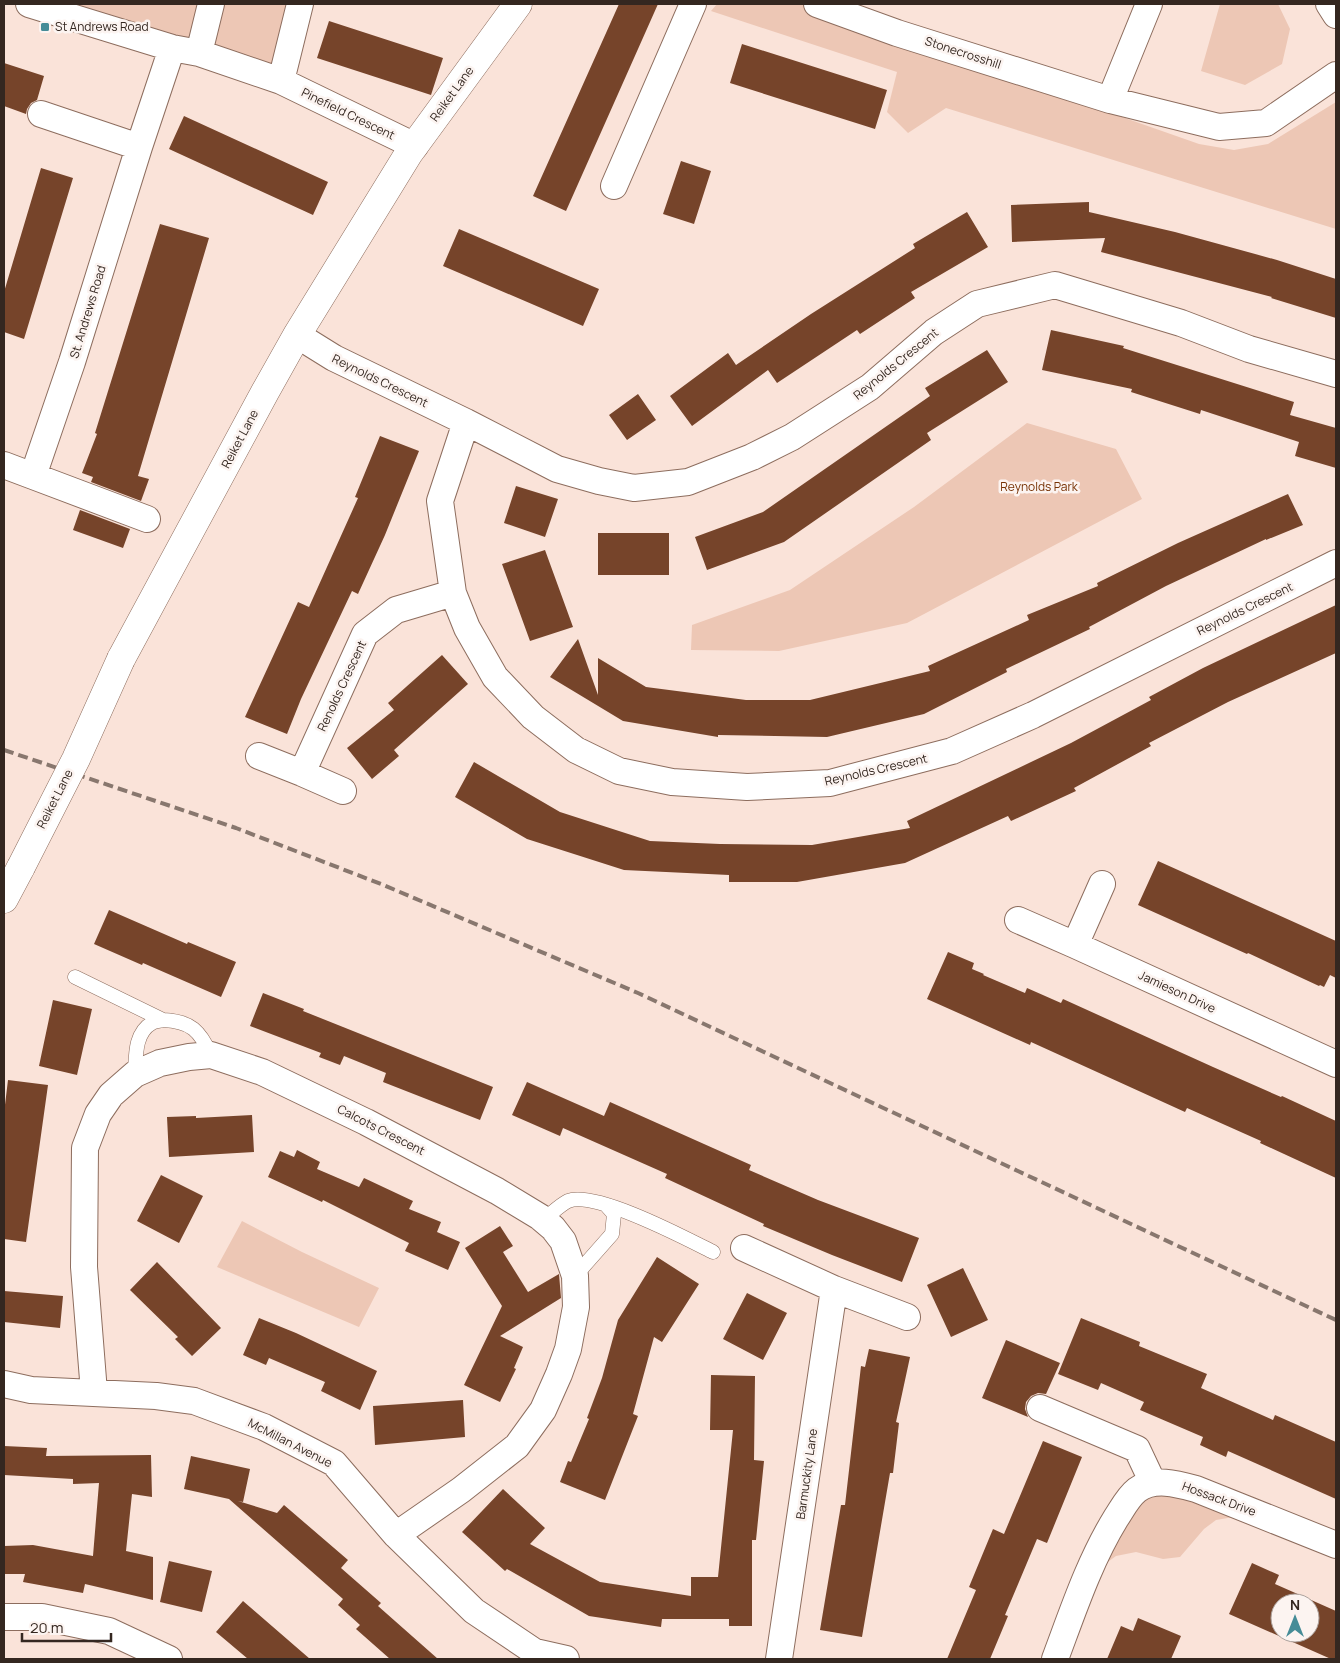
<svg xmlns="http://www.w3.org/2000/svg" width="1340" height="1663" viewBox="0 0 1340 1663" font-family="Manrope,sans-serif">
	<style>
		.green { fill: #edc7b5 }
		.building { fill: #76442a; fill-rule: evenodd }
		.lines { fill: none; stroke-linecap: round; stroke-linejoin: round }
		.service-casing { stroke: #8d6d5e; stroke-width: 15 }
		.minor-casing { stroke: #8d6d5e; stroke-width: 28 }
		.tertiary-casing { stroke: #8d6d5e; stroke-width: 29 }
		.service { stroke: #fff; stroke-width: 14 }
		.minor { stroke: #fff; stroke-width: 26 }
		.tertiary { stroke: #fff; stroke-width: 28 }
		.rail { stroke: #88776e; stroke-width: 4; stroke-dasharray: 10 5; stroke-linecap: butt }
		.tertiary-bridge-casing { stroke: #8d6d5e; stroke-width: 29; stroke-linecap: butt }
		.tertiary-bridge { stroke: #fff; stroke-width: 28 }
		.poi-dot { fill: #468c97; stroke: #fcf4f1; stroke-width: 2 }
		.labels { text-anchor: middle; stroke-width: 5; stroke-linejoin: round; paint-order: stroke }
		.poi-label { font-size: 12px; fill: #342720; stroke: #fcf4f1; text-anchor: start }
		.street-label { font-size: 12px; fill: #342720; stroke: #fcf4f1 }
		.park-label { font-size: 12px; fill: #773204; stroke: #fcf4f1 }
	</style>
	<rect width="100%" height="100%" fill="#fae3d9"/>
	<!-- green -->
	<path class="green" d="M 29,4 L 299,4 L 281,81 Z
		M 717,4 L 800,4 L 1199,144 L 1234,150 L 1268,144 L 1336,102 L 1336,229 L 946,108 L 908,133 L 887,112 L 897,72 L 711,11 Z
		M 1220,4 L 1278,4 L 1290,29 L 1282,64 L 1245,85 L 1201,71 Z
		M 1027,423 L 1116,449 L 1142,499 L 907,623 L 779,651 L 691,650 L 692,625 L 790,590 L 914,507 Z
		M 242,1221 L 302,1252 L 379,1288 L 359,1327 L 217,1267 Z
		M 1137,1490 L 1257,1513 L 1216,1520 L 1204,1529 L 1180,1557 L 1163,1559 L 1136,1552 L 1116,1556 L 1087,1577 Z"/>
	<!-- building -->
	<path class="building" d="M 619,4 L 658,4 L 566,211 L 533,196 Z
		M 329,21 L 443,58 L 431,95 L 317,58 Z
		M 742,44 L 887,90 L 875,129 L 730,83 Z
		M 4,63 L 44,76 L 37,100 L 31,103 L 27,109 L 26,114 L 4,106 Z
		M 184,116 L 328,182 L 313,215 L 169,149 Z
		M 681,161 L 711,171 L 694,224 L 663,214 Z
		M 41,168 L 73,178 L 24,339 L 4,332 L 4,292 Z
		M 1089,202 L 1089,212 L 1175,232 L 1277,260 L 1336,279 L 1336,318 L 1271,298 L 1272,297 L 1101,252 L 1105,238 L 1012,242 L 1011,205 Z
		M 967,212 L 988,247 L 911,292 L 915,298 L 860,334 L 857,330 L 777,383 L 768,370 L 692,426 L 670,396 L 728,353 L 736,365 L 811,314 L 915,248 L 913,244 Z
		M 160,224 L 209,238 L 138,476 L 149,479 L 141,501 L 91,482 L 93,477 L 82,473 L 97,434 L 95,433 Z
		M 459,229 L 599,289 L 583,326 L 443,266 Z
		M 1051,330 L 1124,346 L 1123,348 L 1294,402 L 1290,415 L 1336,428 L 1336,468 L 1295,456 L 1299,442 L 1201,410 L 1200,414 L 1131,392 L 1132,389 L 1042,370 Z
		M 987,350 L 1008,382 L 927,433 L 931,440 L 784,542 L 707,570 L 695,537 L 763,512 L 930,396 L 925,388 Z
		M 638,394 L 656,420 L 627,440 L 609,415 Z
		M 380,436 L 419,451 L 385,535 L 358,594 L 352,591 L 301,699 L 287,734 L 245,717 L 298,602 L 309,607 L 358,498 L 355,497 Z
		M 516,486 L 558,499 L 545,537 L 504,523 Z
		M 1288,494 L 1303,525 L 1266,540 L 1266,539 L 1166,586 L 1089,627 L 1090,629 L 1006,669 L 1007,672 L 924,714 L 827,737 L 718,735 L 718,737 L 623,721 L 550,677 L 578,639 L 598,695 L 598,658 L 646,687 L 746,700 L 810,700 L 930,671 L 928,666 L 1029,620 L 1027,615 L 1098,586 L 1097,583 L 1178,543 Z
		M 80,510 L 130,529 L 123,548 L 73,530 Z
		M 598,533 L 669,533 L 669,575 L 598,575 Z
		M 545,550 L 573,627 L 530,641 L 502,564 Z
		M 1336,605 L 1336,653 L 1228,702 L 1149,743 L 1151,746 L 1074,788 L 1076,791 L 1011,821 L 1008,816 L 905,863 L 797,882 L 729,882 L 729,875 L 624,870 L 527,839 L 455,797 L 474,762 L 560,812 L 650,841 L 720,844 L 812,845 L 910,828 L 907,821 L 1071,743 L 1151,700 L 1149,697 L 1203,668 Z
		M 442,655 L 468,684 L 394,750 L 399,756 L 372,779 L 347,748 L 394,710 L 388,703 Z
		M 1158,861 L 1336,941 L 1336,978 L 1330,975 L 1324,987 L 1320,985 L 1319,986 L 1248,953 L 1247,954 L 1138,905 Z
		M 109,910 L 187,944 L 188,942 L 236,962 L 221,997 L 143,963 L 142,965 L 94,944 Z
		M 948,952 L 974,963 L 972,969 L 984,974 L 983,975 L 1025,993 L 1027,988 L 1061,1003 L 1063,999 L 1213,1067 L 1281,1097 L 1282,1096 L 1336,1121 L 1336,1178 L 1260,1143 L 1261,1141 L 1187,1108 L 1185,1112 L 1031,1042 L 1030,1045 L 927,999 Z
		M 263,993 L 304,1009 L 303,1011 L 493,1087 L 480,1120 L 383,1082 L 386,1073 L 344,1056 L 340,1065 L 319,1057 L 321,1053 L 250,1026 Z
		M 53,1000 L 92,1009 L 77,1075 L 39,1066 Z
		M 8,1080 L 48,1085 L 26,1242 L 4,1239 L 4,1113 Z
		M 527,1082 L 604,1116 L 610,1102 L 751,1165 L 749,1170 L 818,1200 L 919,1238 L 902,1282 L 832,1255 L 763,1226 L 764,1224 L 665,1178 L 667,1174 L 563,1128 L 560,1136 L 512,1115 Z
		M 252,1115 L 254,1152 L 169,1157 L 167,1117 L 196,1116 L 196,1118 Z
		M 297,1150 L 320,1162 L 317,1169 L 359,1187 L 364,1178 L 413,1201 L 409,1209 L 441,1222 L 437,1232 L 460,1242 L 448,1270 L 405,1251 L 409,1243 L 323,1200 L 322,1202 L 268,1177 L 280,1151 L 294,1157 Z
		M 161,1175 L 203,1196 L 179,1243 L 137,1221 Z
		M 500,1226 L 513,1246 L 503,1252 L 528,1292 L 559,1274 L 561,1298 L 500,1336 L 523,1347 L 514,1368 L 516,1369 L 500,1402 L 464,1385 L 502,1306 L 465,1248 Z
		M 657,1257 L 699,1284 L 662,1342 L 654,1337 L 633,1414 L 638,1416 L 605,1500 L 560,1482 L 568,1461 L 571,1462 L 589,1419 L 587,1418 L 602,1378 L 618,1320 Z
		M 157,1262 L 221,1328 L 192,1356 L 175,1339 L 178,1337 L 130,1290 Z
		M 963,1268 L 988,1320 L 951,1337 L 927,1285 Z
		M 4,1291 L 63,1296 L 60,1328 L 4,1322 Z
		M 747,1293 L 787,1313 L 763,1360 L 723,1339 Z
		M 259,1318 L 296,1333 L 377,1371 L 360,1410 L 321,1391 L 325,1382 L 269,1358 L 266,1365 L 243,1355 Z
		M 1081,1318 L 1140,1342 L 1139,1346 L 1207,1374 L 1201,1388 L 1273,1420 L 1275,1415 L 1336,1442 L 1336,1499 L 1228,1451 L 1226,1457 L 1200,1445 L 1203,1437 L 1140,1410 L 1144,1402 L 1101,1383 L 1098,1390 L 1058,1374 Z
		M 1006,1340 L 1060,1363 L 1046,1394 L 1038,1393 L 1031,1396 L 1026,1402 L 1025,1409 L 1028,1417 L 982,1398 Z
		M 869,1349 L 910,1357 L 896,1422 L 899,1423 L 893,1473 L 890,1473 L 862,1637 L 820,1630 L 841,1505 L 845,1505 L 861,1366 L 865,1367 Z
		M 711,1375 L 755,1376 L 754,1460 L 764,1461 L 756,1540 L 752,1540 L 752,1626 L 729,1626 L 729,1619 L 662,1619 L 661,1627 L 589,1616 L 507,1569 L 505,1571 L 462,1532 L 503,1489 L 545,1528 L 530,1544 L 600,1582 L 691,1596 L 691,1577 L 718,1577 L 733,1430 L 710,1430 Z
		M 463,1400 L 465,1437 L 375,1445 L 373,1406 Z
		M 1043,1441 L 1082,1457 L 1047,1543 L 1037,1539 L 1005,1615 L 1008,1616 L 990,1659 L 947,1659 L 976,1590 L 969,1587 L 993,1529 L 1004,1534 Z
		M 4,1446 L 47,1448 L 46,1456 L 151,1455 L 152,1497 L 132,1494 L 126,1551 L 153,1557 L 153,1600 L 85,1584 L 83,1593 L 23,1582 L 25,1574 L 4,1574 L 4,1546 L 33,1545 L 93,1556 L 99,1483 L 73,1484 L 73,1479 L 4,1475 Z
		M 191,1456 L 250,1469 L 243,1502 L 238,1501 L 277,1513 L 284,1505 L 348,1560 L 341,1568 L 381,1603 L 378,1606 L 438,1659 L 390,1659 L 356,1629 L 360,1625 L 338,1605 L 343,1599 L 229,1499 L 184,1489 Z
		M 169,1561 L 212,1571 L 202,1612 L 160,1602 Z
		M 1252,1563 L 1279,1575 L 1275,1584 L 1336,1611 L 1336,1659 L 1331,1659 L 1229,1614 ZM 1280,1603 L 1310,1603 L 1310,1633 L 1280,1633 Z
		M 243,1601 L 310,1659 L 248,1659 L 216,1632 Z
		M 1138,1618 L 1181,1636 L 1171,1659 L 1107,1659 L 1121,1626 L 1133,1631 Z"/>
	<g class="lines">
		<!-- service casing -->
		<g class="service-casing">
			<path id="service" d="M 75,977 L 163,1020 C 191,1021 200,1031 211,1055
				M 135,1074 C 136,1058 134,1033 152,1023 C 155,1021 160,1021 163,1020
				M 543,1220 C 551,1214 560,1205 568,1201 C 595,1190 687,1239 713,1252
				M 575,1276 L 612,1234 L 614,1214 L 606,1205"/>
		</g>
		<!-- minor casing -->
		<g class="minor-casing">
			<path id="minor" d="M 29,4 L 172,48 L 199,53 L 281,81 L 415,146
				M 817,4 L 897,33 L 1110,100 L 1149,4
				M 1329,4 L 1336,15
				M 199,53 L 211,4
				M 281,81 L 300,4
				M 1110,100 L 1219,127 L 1266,123 L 1336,75
				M 41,114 L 139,147
				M 614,186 L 693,4
				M 297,335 L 334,358 L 466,422 L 440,501 L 453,593 L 467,628 L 495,677 L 533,717 L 576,750 L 619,771 L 672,782 L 747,787 L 830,783 L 952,751 L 1033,715 L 1336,563
				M 466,422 L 557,469 L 599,481 L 634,488 L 688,482 L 752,457 L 792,437 L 870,387 L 934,332 L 977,304 L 1055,285 L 1181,323 L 1249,349 L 1336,374
				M 4,465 L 33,476 L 72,362 L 139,147 L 172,48
				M 33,476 L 147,519
				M 259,756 L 302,773 L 365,634 L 396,610 L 453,593
				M 302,773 L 343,791
				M 1018,920 L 1075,945 L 1336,1064
				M 1075,945 L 1102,884
				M 744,1248 L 834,1289 L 907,1317
				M 4,1384 L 31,1390 L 156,1396 L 194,1401 L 264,1427 L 334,1463 L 396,1535 L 474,1611 L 535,1652 L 566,1659
				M 94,1392 L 84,1267 L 85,1148 L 98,1114 L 111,1095 L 135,1074 L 160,1063 L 189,1057 L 211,1055 L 262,1072 L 366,1122 L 497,1191 L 540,1217 L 553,1228 L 563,1241 L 575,1276 L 576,1307 L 568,1349 L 559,1374 L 543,1410 L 517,1446 L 461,1490 L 396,1535
				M 1040,1408 L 1137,1449 L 1153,1483
				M 4,1617 L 42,1617 L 109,1631 L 169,1659
				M 779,1659 L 834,1289
				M 1055,1659 C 1073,1611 1089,1562 1116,1518 C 1122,1509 1128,1497 1137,1490 C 1154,1477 1178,1484 1196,1489 L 1336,1545"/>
		</g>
		<!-- tertiary casing -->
		<g class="tertiary-casing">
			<path id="tertiary" d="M 121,659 L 265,392 L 297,335 L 409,153 L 518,4
				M 4,899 L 21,867"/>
		</g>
		<!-- service -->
		<use href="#service" class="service"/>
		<!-- minor -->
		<use href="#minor" class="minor"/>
		<!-- tertiary -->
		<use href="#tertiary" class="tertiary"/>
		<!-- rail -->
		<path class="rail" d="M 4,750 L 236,828 L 381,884 L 638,993 L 1336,1320"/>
		<!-- tertiary-bridge casing -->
		<g class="tertiary-bridge-casing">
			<path id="tertiary-bridge" d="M 21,867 L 76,759 L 121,659"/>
		</g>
		<!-- tertiary-bridge -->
		<use href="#tertiary-bridge" class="tertiary-bridge"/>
	</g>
	<!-- markers -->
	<rect class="poi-dot" x="40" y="22" width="10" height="10" rx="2.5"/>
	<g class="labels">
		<!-- poi labels -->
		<g class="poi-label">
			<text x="55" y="31">St Andrews Road</text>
		</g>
		<!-- street labels -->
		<g class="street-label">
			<text transform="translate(963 53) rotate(18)" y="4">Stonecrosshill</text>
			<text transform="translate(452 94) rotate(-54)" y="4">Reiket Lane</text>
			<text transform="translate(348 114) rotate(26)" y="4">Pinefield Crescent</text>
			<text transform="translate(88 312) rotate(-73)" y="4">St. Andrews Road</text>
			<text transform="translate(896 364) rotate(-39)" y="4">Reynolds Crescent</text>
			<text transform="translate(380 381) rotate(26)" y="4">Reynolds Crescent</text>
			<text transform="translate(240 439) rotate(-62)" y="4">Reiket Lane</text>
			<text transform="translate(1245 609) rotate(-26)" y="4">Reynolds Crescent</text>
			<text transform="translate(342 686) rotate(-65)" y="4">Renolds Crescent</text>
			<text transform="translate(876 770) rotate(-13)" y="4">Reynolds Crescent</text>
			<text transform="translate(55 799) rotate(-63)" y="4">Reiket Lane</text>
			<text transform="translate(1177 992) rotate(25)" y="4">Jamieson Drive</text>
			<text transform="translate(381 1130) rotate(27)" y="4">Calcots Crescent</text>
			<text transform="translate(290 1443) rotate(27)" y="4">McMillan Avenue</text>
			<text transform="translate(807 1474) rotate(-82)" y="4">Barmuckity Lane</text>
			<text transform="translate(1219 1499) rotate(20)" y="4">Hossack Drive</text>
		</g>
		<!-- park labels -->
		<g class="park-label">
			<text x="1039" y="491">Reynolds Park</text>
		</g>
	</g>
	<!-- border -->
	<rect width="1340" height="1663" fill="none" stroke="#342720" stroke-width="10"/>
	<!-- north arrow -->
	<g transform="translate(1295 1618)"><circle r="24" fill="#fcf4f1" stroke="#aca29d"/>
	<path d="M0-4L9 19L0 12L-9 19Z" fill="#468c97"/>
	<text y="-8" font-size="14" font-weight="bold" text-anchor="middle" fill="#342720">N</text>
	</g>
	<!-- scale -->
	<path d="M22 1633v8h89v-8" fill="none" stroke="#342720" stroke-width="2.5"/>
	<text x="30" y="1633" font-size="15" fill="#342720" stroke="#fcf4f1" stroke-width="4" paint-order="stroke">20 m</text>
</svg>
